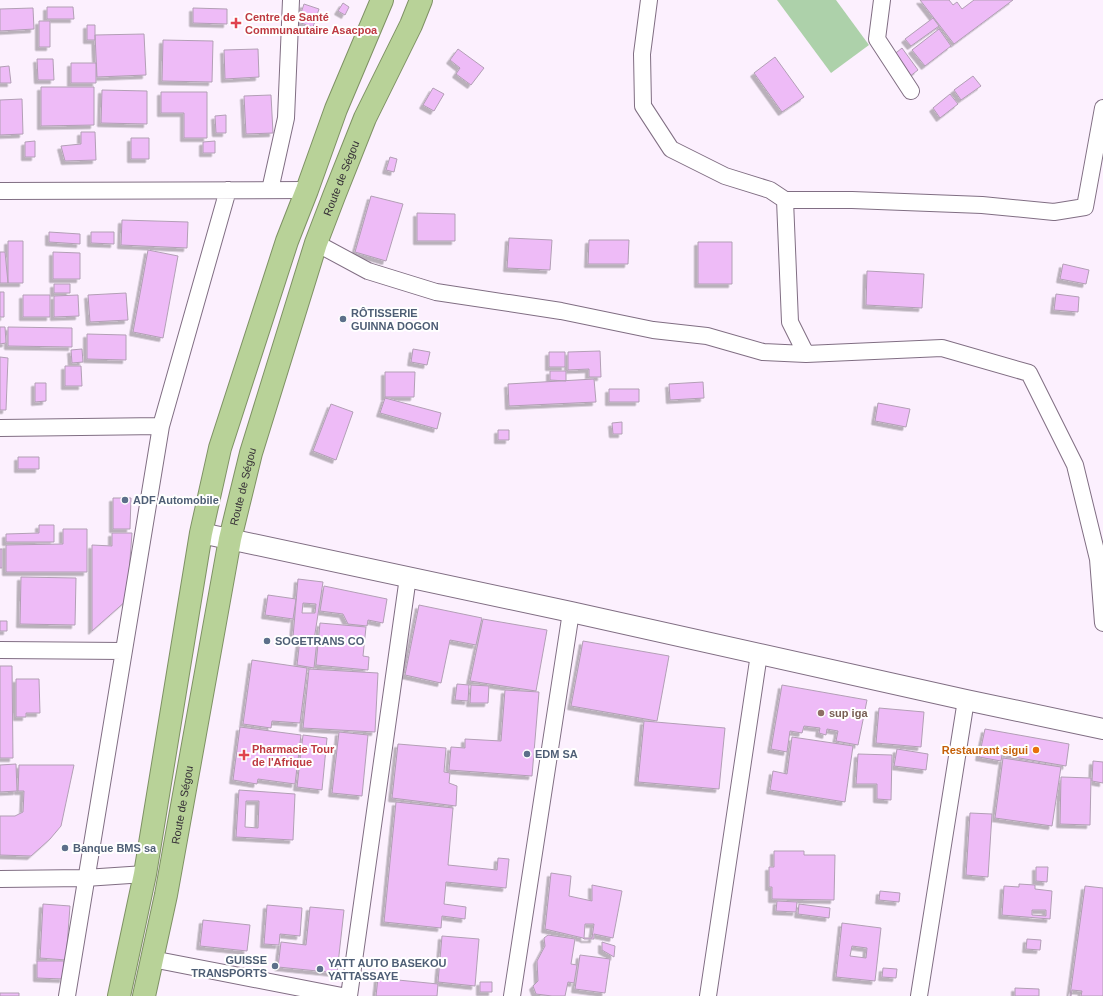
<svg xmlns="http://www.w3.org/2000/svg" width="1103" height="996" viewBox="0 0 1103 996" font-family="Helvetica,sans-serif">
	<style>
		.green { fill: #add1aa }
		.building { fill: #eebbf7; stroke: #b29fb5; fill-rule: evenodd; filter: url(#shadow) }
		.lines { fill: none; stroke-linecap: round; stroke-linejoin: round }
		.minor-casing { stroke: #806e83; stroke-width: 18 }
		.tertiary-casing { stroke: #806e83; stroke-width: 22 }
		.trunk-casing { stroke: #7e9164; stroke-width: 24 }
		.minor { stroke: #fff; stroke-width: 16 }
		.tertiary { stroke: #fff; stroke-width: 20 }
		.trunk { stroke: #b8d298; stroke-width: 22 }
		.health-dot { fill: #e0444e; stroke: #fff; stroke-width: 1.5 }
		.service-dot { fill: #5c6f8a; stroke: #fff; stroke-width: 1.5 }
		.education-dot { fill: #8d6e63; stroke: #fff; stroke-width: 1.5 }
		.food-dot { fill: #e8710a; stroke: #fff; stroke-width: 1.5 }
		.labels { text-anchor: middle; stroke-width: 4; stroke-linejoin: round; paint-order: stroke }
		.health-label { font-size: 11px; font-weight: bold; fill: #be3a42; stroke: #fff; text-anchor: start }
		.street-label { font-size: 11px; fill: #332c35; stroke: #fff }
		.service-label { font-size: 11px; font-weight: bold; fill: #4e5e75; stroke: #fff; text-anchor: start }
		.education-label { font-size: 11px; font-weight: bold; fill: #785e54; stroke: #fff; text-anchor: start }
		.food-label { font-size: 11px; font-weight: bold; fill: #c56008; stroke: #fff; text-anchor: end }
	</style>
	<defs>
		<filter id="shadow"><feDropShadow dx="-3.5" dy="3.5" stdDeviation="0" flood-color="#0004"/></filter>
	</defs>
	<rect width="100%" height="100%" fill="#fcf0fe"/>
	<!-- green -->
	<path class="green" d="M 777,0 L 836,0 L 869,45 L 831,73 Z"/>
	<!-- building -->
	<path class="building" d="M 920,0 L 949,0 L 953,5 L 957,2 L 962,9 L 974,0 L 1013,0 L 954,44 Z
		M 343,3 L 349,7 L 345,15 L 338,11 Z
		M 304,4 L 319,9 L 313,27 L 298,22 Z
		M 47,7 L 73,7 L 74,19 L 47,19 Z
		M 33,8 L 34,29 L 0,31 L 0,9 Z
		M 193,8 L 227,9 L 227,24 L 193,23 Z
		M 933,18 L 939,26 L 911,46 L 905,39 Z
		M 39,21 L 50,21 L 50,47 L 39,47 Z
		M 87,25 L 95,25 L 95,40 L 87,40 Z
		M 939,29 L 951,46 L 925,66 L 912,50 Z
		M 144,34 L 146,75 L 97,77 L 95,35 Z
		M 163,40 L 213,41 L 212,82 L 162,81 Z
		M 902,48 L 918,70 L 909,77 L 892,56 Z
		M 258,49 L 259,77 L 225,79 L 224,50 Z
		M 458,49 L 484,68 L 471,85 L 456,74 L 460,68 L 450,60 Z
		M 775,57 L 804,97 L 782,112 L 754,73 Z
		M 37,59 L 53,59 L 54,80 L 38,80 Z
		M 71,63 L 96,63 L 96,83 L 71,83 Z
		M 9,66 L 11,83 L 0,83 L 0,67 Z
		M 973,76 L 981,86 L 961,100 L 954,90 Z
		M 41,87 L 94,87 L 94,125 L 41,126 Z
		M 433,88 L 444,94 L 434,111 L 423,105 Z
		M 102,90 L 147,91 L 147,124 L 101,123 Z
		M 161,92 L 207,92 L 207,138 L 184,138 L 184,113 L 161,113 Z
		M 950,94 L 958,104 L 940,118 L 933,108 Z
		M 271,95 L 273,133 L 246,134 L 244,96 Z
		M 22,99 L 23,134 L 0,135 L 0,100 Z
		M 226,115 L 226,133 L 216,133 L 215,116 Z
		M 81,132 L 95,132 L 96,160 L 65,161 L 61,146 L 81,144 Z
		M 131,138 L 149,138 L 149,159 L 131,159 Z
		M 35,141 L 35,157 L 25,157 L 25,142 Z
		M 215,141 L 215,153 L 203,153 L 203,142 Z
		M 390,157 L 397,159 L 394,172 L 386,170 Z
		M 371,196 L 403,204 L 386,261 L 355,252 Z
		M 417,213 L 455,214 L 455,241 L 417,241 Z
		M 122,220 L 188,222 L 187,248 L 121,245 Z
		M 49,232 L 80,234 L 80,244 L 49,242 Z
		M 91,232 L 114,232 L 114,244 L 91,243 Z
		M 509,238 L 552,240 L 550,270 L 507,268 Z
		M 589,240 L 629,240 L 628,264 L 588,264 Z
		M 8,241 L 23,241 L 23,283 L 8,283 Z
		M 698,242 L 732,242 L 732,284 L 698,284 Z
		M 148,250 L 178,256 L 163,338 L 133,332 Z
		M 0,252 L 5,252 L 8,283 L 0,283 Z
		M 53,252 L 80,253 L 80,279 L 53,279 Z
		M 1063,264 L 1089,270 L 1086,284 L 1060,279 Z
		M 867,271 L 924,274 L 922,308 L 866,305 Z
		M 54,284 L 70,284 L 70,293 L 54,293 Z
		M 0,292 L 4,292 L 4,317 L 0,317 Z
		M 126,293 L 128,320 L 90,322 L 88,295 Z
		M 1056,294 L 1079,297 L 1078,312 L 1054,310 Z
		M 23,295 L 50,295 L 50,317 L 23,317 Z
		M 78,295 L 79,316 L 54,317 L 54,296 Z
		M 0,327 L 5,327 L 6,343 L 0,344 Z
		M 8,327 L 72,328 L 72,347 L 8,346 Z
		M 87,334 L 126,335 L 126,360 L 87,359 Z
		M 82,349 L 83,362 L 72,363 L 71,350 Z
		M 413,349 L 430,352 L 427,365 L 411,362 Z
		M 600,351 L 601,377 L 589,377 L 589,369 L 568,370 L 568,352 Z
		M 549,352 L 565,352 L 565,367 L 549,367 Z
		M 0,357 L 8,358 L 6,410 L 0,410 Z
		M 65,366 L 81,366 L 82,386 L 65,386 Z
		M 550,371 L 566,371 L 566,381 L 550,380 Z
		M 385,372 L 415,372 L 414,397 L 385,397 Z
		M 594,379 L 596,402 L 509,406 L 508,384 Z
		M 703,382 L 704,398 L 670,400 L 669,384 Z
		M 35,383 L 46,383 L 46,401 L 35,402 Z
		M 609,389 L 639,389 L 639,402 L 609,402 Z
		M 385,398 L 441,413 L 437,429 L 380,413 Z
		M 878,403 L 910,409 L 906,427 L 875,421 Z
		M 331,404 L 353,412 L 336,460 L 313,451 Z
		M 622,422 L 622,434 L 613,434 L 612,423 Z
		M 498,430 L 509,430 L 509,440 L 498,440 Z
		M 18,457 L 39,457 L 39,469 L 18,469 Z
		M 113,498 L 131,498 L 130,529 L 113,529 Z
		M 39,525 L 54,525 L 54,542 L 6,542 L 6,534 L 39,533 Z
		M 63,529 L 87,529 L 87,572 L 6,572 L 6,545 L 63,544 Z
		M 112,533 L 132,533 L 127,600 L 92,631 L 92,545 L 112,546 Z
		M 0,549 L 2,549 L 2,568 L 0,568 Z
		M 21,577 L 76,578 L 75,625 L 20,624 Z
		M 298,579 L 323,582 L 314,640 L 317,640 L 314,668 L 297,665 L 300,639 L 293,637 ZM 303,603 L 316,604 L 315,613 L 302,613 Z
		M 324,586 L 387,599 L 383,623 L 368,620 L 367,626 L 348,624 L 343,614 L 320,611 Z
		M 268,595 L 296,599 L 293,619 L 265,615 Z
		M 419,605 L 482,618 L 476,645 L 450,640 L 441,683 L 405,675 Z
		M 483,619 L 547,630 L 536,691 L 470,681 Z
		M 0,621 L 7,621 L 7,631 L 0,631 Z
		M 320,623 L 366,627 L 363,656 L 369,657 L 368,670 L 316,665 Z
		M 583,641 L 669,656 L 657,721 L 571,706 Z
		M 252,660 L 307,668 L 300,723 L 272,721 L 271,728 L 243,724 Z
		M 0,666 L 12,666 L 13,758 L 0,758 Z
		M 309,669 L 378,673 L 375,732 L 303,728 Z
		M 16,679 L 39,679 L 40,713 L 26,713 L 26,717 L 16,717 Z
		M 457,684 L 469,685 L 468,701 L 455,700 Z
		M 471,685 L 489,686 L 488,703 L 470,703 Z
		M 782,685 L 867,700 L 858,745 L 836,741 L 838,731 L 827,729 L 826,735 L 819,733 L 820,728 L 804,726 L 802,733 L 790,731 L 787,752 L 771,749 Z
		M 505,690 L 539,692 L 532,776 L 449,770 L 451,747 L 465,748 L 465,739 L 501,741 Z
		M 879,708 L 924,712 L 921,747 L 876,743 Z
		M 644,721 L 725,728 L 719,789 L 638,782 Z
		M 240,727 L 301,735 L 295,784 L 258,779 L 257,784 L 233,780 Z
		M 985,729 L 1069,744 L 1066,766 L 1002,755 L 1001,761 L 979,757 Z
		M 339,732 L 368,735 L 362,796 L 332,793 Z
		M 303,735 L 327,738 L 322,790 L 297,787 Z
		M 792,737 L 853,746 L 845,802 L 770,790 L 773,771 L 787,774 Z
		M 398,744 L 446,748 L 444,772 L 450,773 L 449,783 L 457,786 L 456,806 L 392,798 Z
		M 897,749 L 928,754 L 926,770 L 894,766 Z
		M 858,754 L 892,755 L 891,800 L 877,799 L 877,784 L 856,784 Z
		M 1003,758 L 1061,767 L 1052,826 L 995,818 Z
		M 1093,761 L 1103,762 L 1103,783 L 1092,781 Z
		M 16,764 L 17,791 L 0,792 L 0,765 Z
		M 19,765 L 74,765 L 61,826 L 50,839 L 31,856 L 0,855 L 0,816 L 15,816 L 23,812 L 24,791 L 18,791 Z
		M 1061,777 L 1091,778 L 1090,825 L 1060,824 Z
		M 239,790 L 295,794 L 293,840 L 236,837 ZM 246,801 L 259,801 L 258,828 L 245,827 Z
		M 396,802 L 453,808 L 448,865 L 497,870 L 498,858 L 509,859 L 506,888 L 446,882 L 444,904 L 466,907 L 465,919 L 442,916 L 441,928 L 384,922 Z
		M 970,813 L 992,814 L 988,877 L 966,875 Z
		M 774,851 L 804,851 L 804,855 L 835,855 L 834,900 L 772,899 L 772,887 L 769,887 L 769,867 L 774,867 Z
		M 1036,867 L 1048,867 L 1047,882 L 1036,881 Z
		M 551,873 L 571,876 L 569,896 L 592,901 L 592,885 L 622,891 L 613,938 L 594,934 L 594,939 L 584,939 L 583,938 L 545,929 ZM 585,924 L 594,924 L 592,938 L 584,938 Z
		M 1019,884 L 1035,885 L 1035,889 L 1052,891 L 1050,919 L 1002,915 L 1004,886 L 1019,887 ZM 1032,910 L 1046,910 L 1046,916 L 1032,915 Z
		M 1085,886 L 1103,888 L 1103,996 L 1081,996 L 1082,991 L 1072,990 L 1071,996 L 1070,996 Z
		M 880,891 L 900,893 L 899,902 L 879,900 Z
		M 777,901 L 797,902 L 796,912 L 776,911 Z
		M 43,904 L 70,906 L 66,960 L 40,958 Z
		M 799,904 L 830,908 L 829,918 L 798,914 Z
		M 267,905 L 302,908 L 300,936 L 280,934 L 279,945 L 264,944 Z
		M 310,907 L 344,910 L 337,973 L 278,967 L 281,942 L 306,945 Z
		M 203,920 L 250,925 L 247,951 L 200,946 Z
		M 842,923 L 881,928 L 875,981 L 836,977 ZM 852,946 L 867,948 L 866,958 L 850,956 Z
		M 548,935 L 575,939 L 571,964 L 577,965 L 574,983 L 568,982 L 565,996 L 552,996 L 536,994 L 533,986 L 538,981 L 537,961 L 545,946 L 544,938 Z
		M 442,936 L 479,939 L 475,986 L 438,982 Z
		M 1027,939 L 1041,940 L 1040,950 L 1026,949 Z
		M 602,942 L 615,946 L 614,957 L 602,950 Z
		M 580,955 L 610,959 L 605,993 L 575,989 Z
		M 37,961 L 64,961 L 63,979 L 37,978 Z
		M 883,968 L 897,969 L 896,978 L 882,977 Z
		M 378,978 L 438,984 L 437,996 L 376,996 Z
		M 480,982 L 492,982 L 492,992 L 480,992 Z
		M 1015,988 L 1039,989 L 1039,996 L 1015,996 Z
		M 0,993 L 19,993 L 19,996 L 0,996 Z"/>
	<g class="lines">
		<!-- minor casing -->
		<g class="minor-casing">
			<path id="minor" d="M 649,0 L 642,54 L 643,106 L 671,149 L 725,176 L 770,190 L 785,200 L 790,322 L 806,354
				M 882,0 L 877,39 L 911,91
				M 270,190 L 286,118 L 291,0
				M 0,191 L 307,190
				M 785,200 L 852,200 L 982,205 L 1054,212 L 1085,207 L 1103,108
				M 316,243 L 368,271 L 436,292 L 561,311 L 653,330 L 707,336 L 763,352 L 806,354 L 942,348 L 1029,373 L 1075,465 L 1098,559 L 1103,623
				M 0,428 L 161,426
				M 0,650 L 123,651
				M 0,879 L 85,878 L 145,874
				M 152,959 L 342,996
				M 67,996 L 161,426 L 228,190
				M 349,996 L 408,577
				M 512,996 L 571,612
				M 708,996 L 759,654
				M 919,996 L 966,700"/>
		</g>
		<!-- tertiary casing -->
		<g class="tertiary-casing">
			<path id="tertiary" d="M 201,533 L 571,612 L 966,700 L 1103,729"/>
		</g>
		<!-- trunk casing -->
		<g class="trunk-casing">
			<g id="trunk">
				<path d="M 119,996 L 145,874 L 201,533 L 220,448 L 287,241 L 307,190 L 336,109 L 382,0"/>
				<path id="s1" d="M 144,996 L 166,895 L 230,539 L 251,453 L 316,243 L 334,196 L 365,118 L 411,25 L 421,0"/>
			</g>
		</g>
		<!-- minor -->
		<use href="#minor" class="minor"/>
		<!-- tertiary -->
		<use href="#tertiary" class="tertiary"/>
		<!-- trunk -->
		<use href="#trunk" class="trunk"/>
	</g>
	<!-- markers -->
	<g class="health-dot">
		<path d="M234 17h4v4h4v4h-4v4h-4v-4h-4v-4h4z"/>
		<path d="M242 749h4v4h4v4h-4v4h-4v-4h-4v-4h4z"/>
	</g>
	<g class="service-dot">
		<circle cx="343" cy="319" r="4"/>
		<circle cx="125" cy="500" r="4"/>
		<circle cx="267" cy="641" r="4"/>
		<circle cx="527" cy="754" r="4"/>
		<circle cx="65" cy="848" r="4"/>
		<circle cx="275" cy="966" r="4"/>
		<circle cx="320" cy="969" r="4"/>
	</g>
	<circle class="education-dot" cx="821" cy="713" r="4"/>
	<circle class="food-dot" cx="1036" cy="750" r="4"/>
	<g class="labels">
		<!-- health labels -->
		<g class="health-label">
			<text x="245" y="21">Centre de Santé<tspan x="245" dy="13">Communautaire Asacpoa</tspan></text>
			<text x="252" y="753">Pharmacie Tour<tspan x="252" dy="13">de l'Afrique</tspan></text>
		</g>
		<!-- street labels -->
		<g class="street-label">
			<text dy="4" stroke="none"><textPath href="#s1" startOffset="843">Route de Ségou</textPath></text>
			<text dy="4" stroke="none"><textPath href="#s1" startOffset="519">Route de Ségou</textPath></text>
			<text dy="4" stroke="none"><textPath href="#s1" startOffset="195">Route de Ségou</textPath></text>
		</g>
		<!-- service labels -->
		<g class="service-label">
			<text x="351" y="317">RÔTISSERIE<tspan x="351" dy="13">GUINNA DOGON</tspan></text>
			<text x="133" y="504">ADF Automobile</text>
			<text x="275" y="645">SOGETRANS CO</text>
			<text x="535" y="758">EDM SA</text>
			<text x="73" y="852">Banque BMS sa</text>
			<text x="267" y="964" text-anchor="end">GUISSE<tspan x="267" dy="13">TRANSPORTS</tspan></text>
			<text x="328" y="967">YATT AUTO BASEKOU<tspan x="328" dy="13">YATTASSAYE</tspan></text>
		</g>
		<!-- education labels -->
		<g class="education-label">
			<text x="829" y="717">sup iga</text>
		</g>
		<!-- food labels -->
		<g class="food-label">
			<text x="1028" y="754">Restaurant sigui</text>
		</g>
	</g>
</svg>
